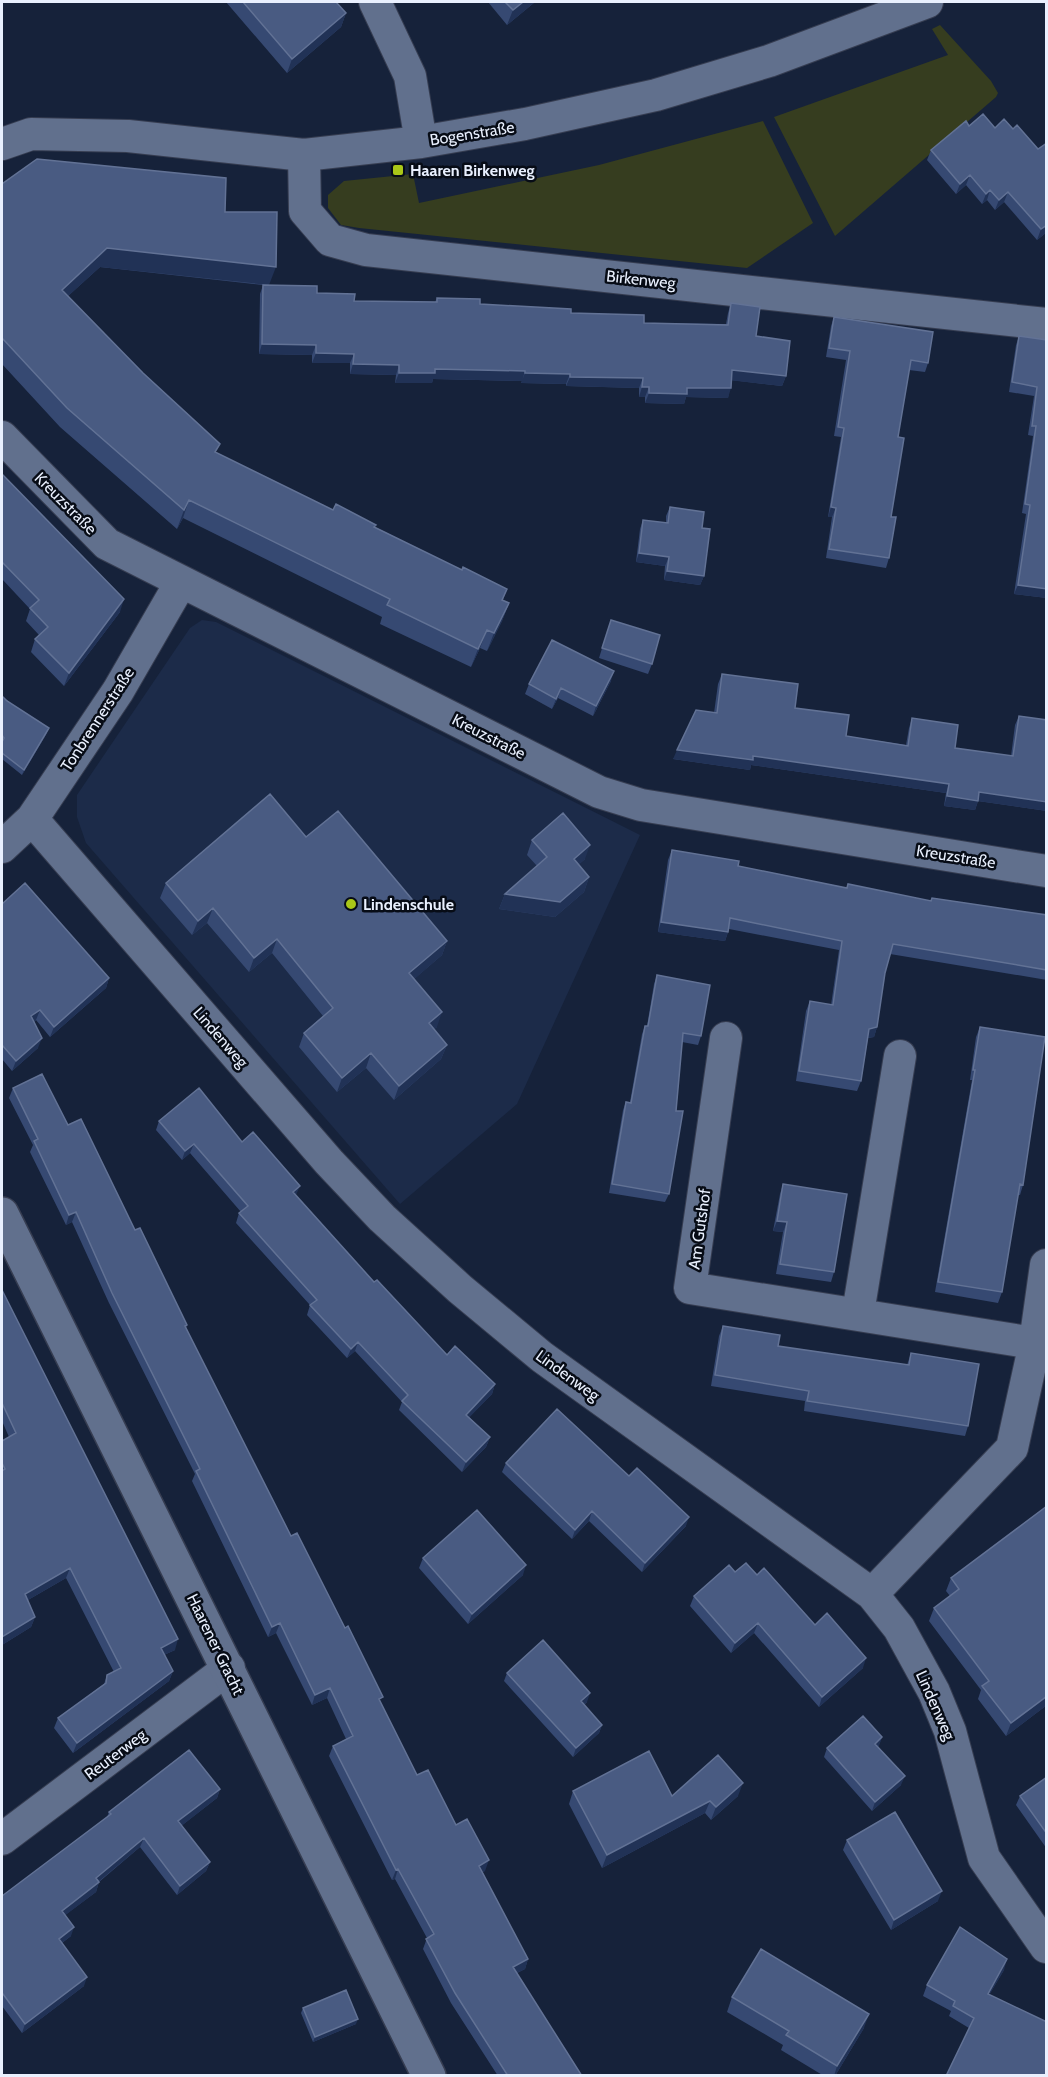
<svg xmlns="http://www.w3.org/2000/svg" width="1048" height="2077" viewBox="0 0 1048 2077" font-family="Cabin,sans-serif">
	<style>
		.built { fill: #1c2b49 }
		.green { fill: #363d1f }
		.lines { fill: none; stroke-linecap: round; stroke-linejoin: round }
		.street-casing { stroke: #363d51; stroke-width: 34 }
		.secondary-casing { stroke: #363d51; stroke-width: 36 }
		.street { stroke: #61708d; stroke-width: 32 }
		.secondary { stroke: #61708d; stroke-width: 33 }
		.wall { fill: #364972 }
		.shaded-wall { fill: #213256 }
		.building { fill: #495b82; stroke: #627295; stroke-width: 1.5 }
		.poi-dot { fill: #aac718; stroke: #070c16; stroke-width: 2 }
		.labels { text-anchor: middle; stroke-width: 5; stroke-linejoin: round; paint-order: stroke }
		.street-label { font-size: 16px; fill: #e9f0fe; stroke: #070c16 }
		.poi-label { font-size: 16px; font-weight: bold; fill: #e9f0fe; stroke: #070c16; text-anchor: start }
	</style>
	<rect width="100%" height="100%" fill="#16223a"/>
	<!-- built -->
	<path class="built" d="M 202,620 L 216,622 L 640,835 L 517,1104 L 400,1204 L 86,843 L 77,817 L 77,795 L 190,628 Z"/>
	<!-- green -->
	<path class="green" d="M 940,25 L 991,81 L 998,93 L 996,97 L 835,236 L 774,117 L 948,55 L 932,29 Z
		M 763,121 L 813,223 L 747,268 L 359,228 L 341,225 L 328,208 L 328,195 L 344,181 L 413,174 L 419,203 L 599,165 Z"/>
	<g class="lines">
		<!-- street casing -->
		<g class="street-casing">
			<path id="street" d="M 375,2 L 410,76 L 421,142
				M 2,144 L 31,134 L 128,136 L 304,155 L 421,142 L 525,124 L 656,95 L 769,61 L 927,2
				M 304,155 L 305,211 L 330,240 L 366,250 L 1046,324
				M 2,437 L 107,544 L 599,792 L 641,805 L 1046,871
				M 32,819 L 329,1162 L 382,1218 L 460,1289 L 542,1357 L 872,1594 L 899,1628 L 934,1692 L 950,1731 L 984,1858 L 1046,1947
				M 2,847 L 32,819 L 118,691 L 181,582
				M 726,1038 L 690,1288 L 1046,1345
				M 858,1313 L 900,1056
				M 872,1594 L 1012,1448 L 1035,1343 L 1046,1265
				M 2,1839 L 229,1668"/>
		</g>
		<!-- secondary casing -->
		<g class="secondary-casing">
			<path id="secondary" d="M 2,1214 L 429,2076"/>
		</g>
		<!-- street -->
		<use href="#street" class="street"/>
		<!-- secondary -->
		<use href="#secondary" class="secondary"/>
	</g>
	<!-- wall -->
	<path class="wall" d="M 226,2 L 336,2 L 346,13 L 341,27 L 287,73 Z
		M 488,2 L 535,2 L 507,25 Z
		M 969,126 L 1013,129 L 1038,149 L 1047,143 L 1047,232 L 1037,240 L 1004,202 L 995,210 L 987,200 L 982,204 L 966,185 L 956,194 L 927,160 L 931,150 Z
		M 2,184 L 225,212 L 269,285 L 354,301 L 435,302 L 437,298 L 480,304 L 571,313 L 644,323 L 726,324 L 728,313 L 731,303 L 786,376 L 782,386 L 731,380 L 728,398 L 686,397 L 684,404 L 645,403 L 645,397 L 639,397 L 639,388 L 566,386 L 566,384 L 521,383 L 522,381 L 433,379 L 432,383 L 395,383 L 396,375 L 350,374 L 350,363 L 312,363 L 312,355 L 259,354 L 260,294 L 263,285 L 100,267 L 68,296 L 217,453 L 333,510 L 375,527 L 462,570 L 507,589 L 503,600 L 509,603 L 502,621 L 487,651 L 480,648 L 471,667 L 380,624 L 382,617 L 183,518 L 177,529 L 60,427 L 2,364 Z
		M 834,317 L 928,363 L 925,372 L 909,370 L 898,437 L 891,517 L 889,558 L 886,568 L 826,558 L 832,517 L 828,517 L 841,437 L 834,436 L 846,360 L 826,357 L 831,326 Z
		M 1019,336 L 1047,340 L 1047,598 L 1014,594 L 1026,514 L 1022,513 L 1033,436 L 1028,435 L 1034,396 L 1009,392 L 1016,345 Z
		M 2,474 L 120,612 L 64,686 L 31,652 L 35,639 L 39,635 L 26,621 L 30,609 L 2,579 Z
		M 670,507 L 702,528 L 704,576 L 700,585 L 664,580 L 665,566 L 636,562 L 640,529 L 643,520 L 666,523 L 666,516 Z
		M 611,620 L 652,664 L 648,674 L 599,658 Z
		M 722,674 L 795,708 L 846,736 L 906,745 L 909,728 L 912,718 L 955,748 L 1011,756 L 1015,725 L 1019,716 L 1047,720 L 1047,811 L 978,801 L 975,810 L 944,806 L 946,793 L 751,765 L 750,770 L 673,759 L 714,713 L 718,684 Z
		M 611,681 L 593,716 L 558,698 L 552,709 L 525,694 L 529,684 Z
		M 2,696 L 47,733 L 22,775 L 2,759 Z
		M 306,837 L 447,941 L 442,955 L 414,979 L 437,1027 L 434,1029 L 447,1045 L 441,1059 L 394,1100 L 366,1068 L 337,1092 L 299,1047 L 304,1033 L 323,1016 L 272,953 L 249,972 L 207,923 L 192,935 L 160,898 L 166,883 Z
		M 532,840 L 585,859 L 578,865 L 589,877 L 584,892 L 555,917 L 499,909 L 505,894 L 537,866 L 527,855 Z
		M 672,850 L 738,866 L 847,888 L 848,884 L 931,901 L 932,898 L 1047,915 L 1047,980 L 890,954 L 885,973 L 877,1027 L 874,1037 L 868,1038 L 861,1081 L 857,1091 L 796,1081 L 806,1011 L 810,1001 L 831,1005 L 839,950 L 729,929 L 725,941 L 658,932 L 668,860 Z
		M 2,904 L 109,978 L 106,988 L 50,1037 L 36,1020 L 34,1022 L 38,1048 L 12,1071 L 2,1059 Z
		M 657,975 L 701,1036 L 698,1045 L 682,1042 L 669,1194 L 665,1202 L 609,1193 L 623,1110 L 626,1102 L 630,1102 L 642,1034 L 645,1026 L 647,1026 L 654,984 Z
		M 980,1027 L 1023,1185 L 1020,1195 L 1018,1195 L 1002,1292 L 998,1303 L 935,1292 L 972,1080 L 970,1080 L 976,1037 Z
		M 13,1088 L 68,1125 L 135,1230 L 187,1325 L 186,1328 L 291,1536 L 381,1703 L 417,1775 L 456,1825 L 485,1871 L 482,1872 L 528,1959 L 525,1969 L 517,1973 L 582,2076 L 498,2076 L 451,2003 L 423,1949 L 427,1938 L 395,1879 L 392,1880 L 329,1756 L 333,1746 L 346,1739 L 327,1698 L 312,1705 L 276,1633 L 268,1637 L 192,1481 L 195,1474 L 109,1303 L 72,1222 L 66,1225 L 30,1152 L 33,1145 L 9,1098 Z
		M 159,1121 L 242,1142 L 296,1196 L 374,1282 L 447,1355 L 495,1384 L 492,1394 L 469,1417 L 490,1437 L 486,1447 L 462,1472 L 399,1410 L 402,1402 L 355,1351 L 347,1358 L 307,1315 L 310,1305 L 236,1223 L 239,1213 L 241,1212 L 190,1153 L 182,1160 L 156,1130 Z
		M 783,1184 L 834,1272 L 831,1282 L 776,1274 L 783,1232 L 773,1231 L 780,1194 Z
		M 2,1290 L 175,1650 L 164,1655 L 173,1671 L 169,1681 L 73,1753 L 54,1728 L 58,1718 L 104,1684 L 107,1675 L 114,1672 L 66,1578 L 28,1600 L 35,1617 L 31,1627 L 2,1645 L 2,1441 L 9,1437 L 2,1421 Z
		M 723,1326 L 778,1346 L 907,1365 L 911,1353 L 968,1426 L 965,1436 L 804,1411 L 805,1401 L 711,1386 L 719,1336 Z
		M 506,1463 L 629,1476 L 686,1526 L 642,1572 L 589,1521 L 572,1539 L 502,1472 Z
		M 423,1558 L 523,1575 L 468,1624 L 419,1568 Z
		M 735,1572 L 757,1575 L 815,1625 L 863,1668 L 819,1707 L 754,1633 L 731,1653 L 690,1606 L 694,1596 Z
		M 951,1578 L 1047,1705 L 1006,1736 L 978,1699 L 981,1690 L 929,1621 L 934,1608 L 950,1596 L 946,1591 Z
		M 507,1673 L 587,1702 L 584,1705 L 602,1725 L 599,1733 L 573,1757 L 504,1681 Z
		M 882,1737 L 878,1747 L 901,1785 L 872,1811 L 824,1757 L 827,1748 Z
		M 1047,1777 L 1047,1849 L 1016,1805 L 1020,1796 Z
		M 220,1789 L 217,1798 L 181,1826 L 210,1862 L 206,1871 L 177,1895 L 140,1847 L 99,1882 L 96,1892 L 65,1915 L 71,1936 L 62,1943 L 84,1986 L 22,2033 L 2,2006 L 2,1896 L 107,1817 L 109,1812 Z
		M 573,1791 L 672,1796 L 738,1796 L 711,1820 L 705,1813 L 602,1868 L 569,1804 Z
		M 847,1840 L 938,1901 L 891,1930 L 843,1850 Z
		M 1004,1970 L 969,2028 L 949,2016 L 951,2011 L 923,1996 L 927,1985 Z
		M 732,1997 L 864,2028 L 835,2076 L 824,2076 L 781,2050 L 783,2045 L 727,2012 Z
		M 303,2008 L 356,2024 L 313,2042 L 301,2013 Z"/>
	<!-- shaded-wall -->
	<path class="shaded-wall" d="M 523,2 L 535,2 L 507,25 L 513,10 Z
		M 346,13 L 341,27 L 287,73 L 292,59 Z
		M 970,175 L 966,185 L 956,194 L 960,184 Z
		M 990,190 L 987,200 L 982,204 L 986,194 Z
		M 1008,192 L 1004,202 L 995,210 L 999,200 Z
		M 1047,225 L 1047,232 L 1037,240 L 1041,229 Z
		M 107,248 L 276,267 L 269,285 L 100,267 L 55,308 L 62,290 Z
		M 262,344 L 316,345 L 312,355 L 259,354 Z
		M 316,353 L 354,354 L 350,363 L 312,363 Z
		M 353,364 L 399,365 L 396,375 L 350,374 Z
		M 435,369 L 525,371 L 522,381 L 433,379 L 432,383 L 395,383 L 399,373 Z
		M 732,370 L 786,376 L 782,386 L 728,380 Z
		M 525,373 L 570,374 L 566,384 L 521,383 Z
		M 570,377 L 643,378 L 639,388 L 566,386 Z
		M 642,387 L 649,387 L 645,397 L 639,397 Z
		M 687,388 L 731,388 L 728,398 L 686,397 L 684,404 L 645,403 L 649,393 Z
		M 189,500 L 183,518 L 177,529 L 184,510 Z
		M 831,507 L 836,508 L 832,517 L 828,517 Z
		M 639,553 L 669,557 L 665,566 L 636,562 Z
		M 667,571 L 704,576 L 700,585 L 664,580 Z
		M 1018,585 L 1047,589 L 1047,598 L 1014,594 Z
		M 124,599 L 120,612 L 64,686 L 69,673 Z
		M 509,603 L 502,621 L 487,651 L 494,633 Z
		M 487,630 L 480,648 L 471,667 L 478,649 Z
		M 614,671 L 611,681 L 593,716 L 596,706 Z
		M 561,688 L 558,698 L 552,709 L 556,699 Z
		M 49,728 L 47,733 L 22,775 L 24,770 Z
		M 677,750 L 753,756 L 949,784 L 946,793 L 751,765 L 750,770 L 673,759 Z
		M 979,792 L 1047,802 L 1047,811 L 978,801 L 975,810 L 944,806 L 947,796 Z
		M 590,845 L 585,859 L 568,874 L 574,859 Z
		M 589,877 L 584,892 L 555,917 L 499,909 L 505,894 Z
		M 213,908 L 207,923 L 192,935 L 198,921 Z
		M 661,922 L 728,932 L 725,941 L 658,932 Z
		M 277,939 L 272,953 L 249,972 L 254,958 Z
		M 447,941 L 442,955 L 404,988 L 409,973 Z
		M 109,978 L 106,988 L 50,1037 L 54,1027 Z
		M 40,1010 L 36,1020 L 27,1026 L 31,1016 Z
		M 442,1012 L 437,1027 L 424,1038 L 429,1023 Z
		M 877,1027 L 874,1037 L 866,1038 L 869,1029 Z
		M 42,1038 L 38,1048 L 12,1071 L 16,1061 Z
		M 447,1045 L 441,1059 L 394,1100 L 399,1086 Z
		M 371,1053 L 366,1068 L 337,1092 L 342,1078 Z
		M 194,1144 L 190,1153 L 182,1160 L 185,1151 Z
		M 300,1186 L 296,1195 L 289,1202 L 293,1192 Z
		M 76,1212 L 72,1222 L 66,1225 L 69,1215 Z
		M 777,1221 L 787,1222 L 783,1232 L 773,1231 Z
		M 358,1342 L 355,1351 L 347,1358 L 351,1349 Z
		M 495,1384 L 492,1394 L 463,1424 L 466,1415 Z
		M 490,1437 L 486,1447 L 462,1472 L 466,1462 Z
		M 592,1511 L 589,1521 L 572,1539 L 575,1530 Z
		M 689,1517 L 686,1526 L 642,1572 L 645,1563 Z
		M 526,1565 L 523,1575 L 468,1624 L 472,1614 Z
		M 70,1568 L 66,1578 L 21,1604 L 25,1594 Z
		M 35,1617 L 31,1627 L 2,1645 L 2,1637 Z
		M 280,1623 L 276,1633 L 268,1637 L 272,1627 Z
		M 758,1623 L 754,1633 L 731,1653 L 735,1643 Z
		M 178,1639 L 175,1650 L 157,1658 L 161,1648 Z
		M 866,1658 L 863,1668 L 819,1707 L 822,1697 Z
		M 173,1671 L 169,1681 L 73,1753 L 77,1743 Z
		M 330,1688 L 327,1698 L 312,1705 L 315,1695 Z
		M 590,1693 L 587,1702 L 578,1710 L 581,1701 Z
		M 1047,1696 L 1047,1705 L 1006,1736 L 1011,1723 Z
		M 602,1725 L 599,1733 L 573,1757 L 576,1748 Z
		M 882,1737 L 879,1746 L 872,1753 L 875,1744 Z
		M 905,1776 L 901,1785 L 872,1811 L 875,1802 Z
		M 743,1783 L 738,1796 L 711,1820 L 716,1807 Z
		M 220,1789 L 217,1798 L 175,1831 L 178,1821 Z
		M 710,1801 L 705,1813 L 602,1868 L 607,1855 Z
		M 144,1838 L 140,1847 L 92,1887 L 96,1878 Z
		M 489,1860 L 485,1871 L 475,1876 L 479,1866 Z
		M 210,1862 L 206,1871 L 177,1895 L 180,1886 Z
		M 398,1869 L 395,1879 L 392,1880 L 396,1870 Z
		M 99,1882 L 96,1892 L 59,1920 L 62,1911 Z
		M 942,1891 L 938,1901 L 891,1930 L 894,1920 Z
		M 74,1927 L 71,1936 L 55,1948 L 59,1939 Z
		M 528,1959 L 525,1969 L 509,1977 L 513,1967 Z
		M 1007,1959 L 1004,1970 L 984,2004 L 988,1994 Z
		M 87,1977 L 84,1986 L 22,2033 L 25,2024 Z
		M 869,2014 L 864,2028 L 835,2076 L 834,2076 L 837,2066 Z
		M 358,2019 L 356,2024 L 313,2042 L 315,2037 Z"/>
	<!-- building -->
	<path class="building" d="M 243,2 L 336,2 L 346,13 L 292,59 Z
		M 505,2 L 523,2 L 513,10 Z
		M 983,114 L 995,128 L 1004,119 L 1013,129 L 1017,125 L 1038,149 L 1047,143 L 1047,225 L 1041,229 L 1008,192 L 999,200 L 990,190 L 986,194 L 970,175 L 960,184 L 931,150 L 966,121 L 969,126 Z
		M 37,159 L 226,178 L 225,212 L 277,212 L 276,267 L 107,248 L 62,290 L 143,373 L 220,444 L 215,452 L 333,510 L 336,504 L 376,525 L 374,527 L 462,570 L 463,567 L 507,589 L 502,600 L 509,603 L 494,633 L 487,630 L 478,649 L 387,605 L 390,599 L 189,500 L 184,510 L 67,408 L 2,338 L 2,184 Z
		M 263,285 L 317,286 L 317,293 L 355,294 L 354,301 L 437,302 L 437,298 L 480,299 L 480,304 L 571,309 L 571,313 L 644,315 L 644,323 L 728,325 L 731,303 L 760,307 L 756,336 L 790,341 L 786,376 L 732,370 L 731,388 L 687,388 L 687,394 L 649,393 L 649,387 L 642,387 L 643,378 L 570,377 L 570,374 L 525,373 L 525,371 L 435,369 L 435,373 L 399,373 L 399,365 L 353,364 L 354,354 L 316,353 L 316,345 L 262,344 Z
		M 834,317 L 933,332 L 928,363 L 911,360 L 898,437 L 904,438 L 891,517 L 896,517 L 889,558 L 829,549 L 836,508 L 831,507 L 844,428 L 838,427 L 850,351 L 829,348 Z
		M 1019,336 L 1047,340 L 1047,589 L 1018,585 L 1030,505 L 1025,504 L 1036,426 L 1032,426 L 1037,387 L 1012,382 Z
		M 2,474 L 124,599 L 69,673 L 35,639 L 48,627 L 30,608 L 39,600 L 2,562 Z
		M 670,507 L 704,512 L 702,528 L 710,529 L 704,576 L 667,571 L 669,557 L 639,553 L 643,520 L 668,523 Z
		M 611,620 L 660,635 L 652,664 L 602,648 Z
		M 552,640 L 614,671 L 596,706 L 561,688 L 556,699 L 529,684 Z
		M 722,674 L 798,684 L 795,708 L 849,715 L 846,736 L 908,746 L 912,718 L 958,725 L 955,748 L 1013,756 L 1019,716 L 1047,720 L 1047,802 L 979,792 L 978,801 L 947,796 L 949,784 L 753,756 L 753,760 L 677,750 L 696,710 L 717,713 Z
		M 2,696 L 7,701 L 49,728 L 24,770 L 2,753 L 2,742 L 4,738 L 2,735 Z
		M 270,794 L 306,837 L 338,811 L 447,941 L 409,973 L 442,1012 L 429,1023 L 447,1045 L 399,1086 L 371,1053 L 342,1078 L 304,1033 L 333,1008 L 277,939 L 254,958 L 213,908 L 198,921 L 166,883 Z
		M 563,813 L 590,845 L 574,859 L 589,877 L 560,902 L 505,894 L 547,857 L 532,840 Z
		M 672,850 L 739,861 L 738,866 L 847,888 L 848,884 L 931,901 L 932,898 L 1047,915 L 1047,970 L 893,944 L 885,973 L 877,1027 L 869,1029 L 861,1081 L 799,1071 L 810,1001 L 833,1005 L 842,941 L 730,918 L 728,932 L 661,922 Z
		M 25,883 L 109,978 L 54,1027 L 40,1010 L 31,1016 L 42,1038 L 16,1061 L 2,1045 L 2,904 Z
		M 657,975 L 710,985 L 701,1036 L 683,1033 L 676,1111 L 683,1111 L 669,1194 L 612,1184 L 626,1102 L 631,1103 L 645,1026 L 648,1026 Z
		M 980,1027 L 1045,1037 L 1023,1185 L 1020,1184 L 1002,1292 L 938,1282 L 975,1070 L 973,1070 Z
		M 42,1074 L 68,1125 L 81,1119 L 135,1230 L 140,1228 L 187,1325 L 185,1326 L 291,1536 L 297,1533 L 345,1628 L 348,1626 L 383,1697 L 379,1699 L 417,1775 L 428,1770 L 456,1825 L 467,1819 L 489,1860 L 479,1866 L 528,1959 L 513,1967 L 582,2076 L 508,2076 L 455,1993 L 426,1939 L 434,1934 L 398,1869 L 396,1870 L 333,1746 L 353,1736 L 330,1688 L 315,1695 L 280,1623 L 272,1627 L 196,1471 L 200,1469 L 112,1293 L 76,1212 L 69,1215 L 34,1141 L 38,1139 L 13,1088 Z
		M 199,1088 L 242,1142 L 253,1132 L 300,1186 L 293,1192 L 374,1282 L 377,1280 L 447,1355 L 455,1346 L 495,1384 L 466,1415 L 490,1437 L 466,1462 L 402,1401 L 408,1395 L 358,1342 L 351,1349 L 310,1305 L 317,1300 L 239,1213 L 248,1206 L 194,1144 L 185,1151 L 159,1121 Z
		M 783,1184 L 847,1194 L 834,1272 L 780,1264 L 787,1222 L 777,1221 Z
		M 2,1290 L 178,1639 L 161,1648 L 173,1671 L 77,1743 L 58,1718 L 106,1683 L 107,1675 L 121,1668 L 70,1568 L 25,1594 L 35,1617 L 2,1637 L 2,1471 L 5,1469 L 2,1463 L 2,1441 L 16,1433 L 2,1403 Z
		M 723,1326 L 780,1335 L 778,1346 L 909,1365 L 911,1353 L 979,1364 L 968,1426 L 807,1401 L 809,1391 L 715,1375 Z
		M 557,1409 L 629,1476 L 637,1468 L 689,1517 L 645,1563 L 592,1511 L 575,1530 L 506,1463 Z
		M 1047,1506 L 1047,1696 L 1011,1723 L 982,1686 L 989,1681 L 934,1608 L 959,1589 L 951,1578 Z
		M 477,1510 L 526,1565 L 472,1614 L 423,1558 Z
		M 746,1563 L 757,1575 L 764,1568 L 815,1625 L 827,1613 L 866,1658 L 822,1697 L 758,1623 L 735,1643 L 694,1596 L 729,1565 L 735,1572 Z
		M 543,1640 L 590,1693 L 581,1701 L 602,1725 L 576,1748 L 507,1673 Z
		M 863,1716 L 882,1737 L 875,1744 L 905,1776 L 875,1802 L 827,1748 Z
		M 189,1750 L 220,1789 L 178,1821 L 210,1862 L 180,1886 L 144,1838 L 96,1878 L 99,1882 L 62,1911 L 74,1927 L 59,1939 L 87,1977 L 25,2024 L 3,1994 L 2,1994 L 2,1896 L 111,1814 L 109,1812 Z
		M 649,1751 L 672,1796 L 718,1755 L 743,1783 L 716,1807 L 710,1801 L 607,1855 L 573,1791 Z
		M 1047,1777 L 1047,1834 L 1020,1796 Z
		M 895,1812 L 942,1891 L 894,1920 L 847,1840 Z
		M 960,1927 L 1007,1959 L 988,1994 L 1047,2022 L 1047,2076 L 946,2076 L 974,2018 L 953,2006 L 955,2001 L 927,1985 Z
		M 761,1949 L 869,2014 L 837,2066 L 786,2035 L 789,2031 L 732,1997 Z
		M 346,1990 L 358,2019 L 315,2037 L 303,2008 Z"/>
	<!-- markers -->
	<g class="poi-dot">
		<rect x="392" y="164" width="12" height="12" rx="3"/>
		<circle cx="351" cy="904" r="6"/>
	</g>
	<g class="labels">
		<!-- street labels -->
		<g class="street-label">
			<text transform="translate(472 133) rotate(-9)" y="6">Bogenstraße</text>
			<text transform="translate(641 279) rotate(6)" y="6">Birkenweg</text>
			<text transform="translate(66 503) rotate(45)" y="6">Kreuzstraße</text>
			<text transform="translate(97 719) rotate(-57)" y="6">Tonbrennerstraße</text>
			<text transform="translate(489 736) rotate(27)" y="6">Kreuzstraße</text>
			<text transform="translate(956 856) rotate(9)" y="6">Kreuzstraße</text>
			<text transform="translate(221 1037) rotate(49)" y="6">Lindenweg</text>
			<text transform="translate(699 1229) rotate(-82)" y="6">Am Gutshof</text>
			<text transform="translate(568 1375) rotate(36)" y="6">Lindenweg</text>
			<text transform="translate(216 1644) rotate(64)" y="6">Haarener Gracht</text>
			<text transform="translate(936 1705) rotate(66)" y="6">Lindenweg</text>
			<text transform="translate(115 1754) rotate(-37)" y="6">Reuterweg</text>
		</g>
		<!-- poi labels -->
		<g class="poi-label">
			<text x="410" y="176">Haaren Birkenweg</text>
			<text x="363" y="910">Lindenschule</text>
		</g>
	</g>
	<!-- border -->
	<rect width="1048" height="2077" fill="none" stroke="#e9f0fe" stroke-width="6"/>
</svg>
